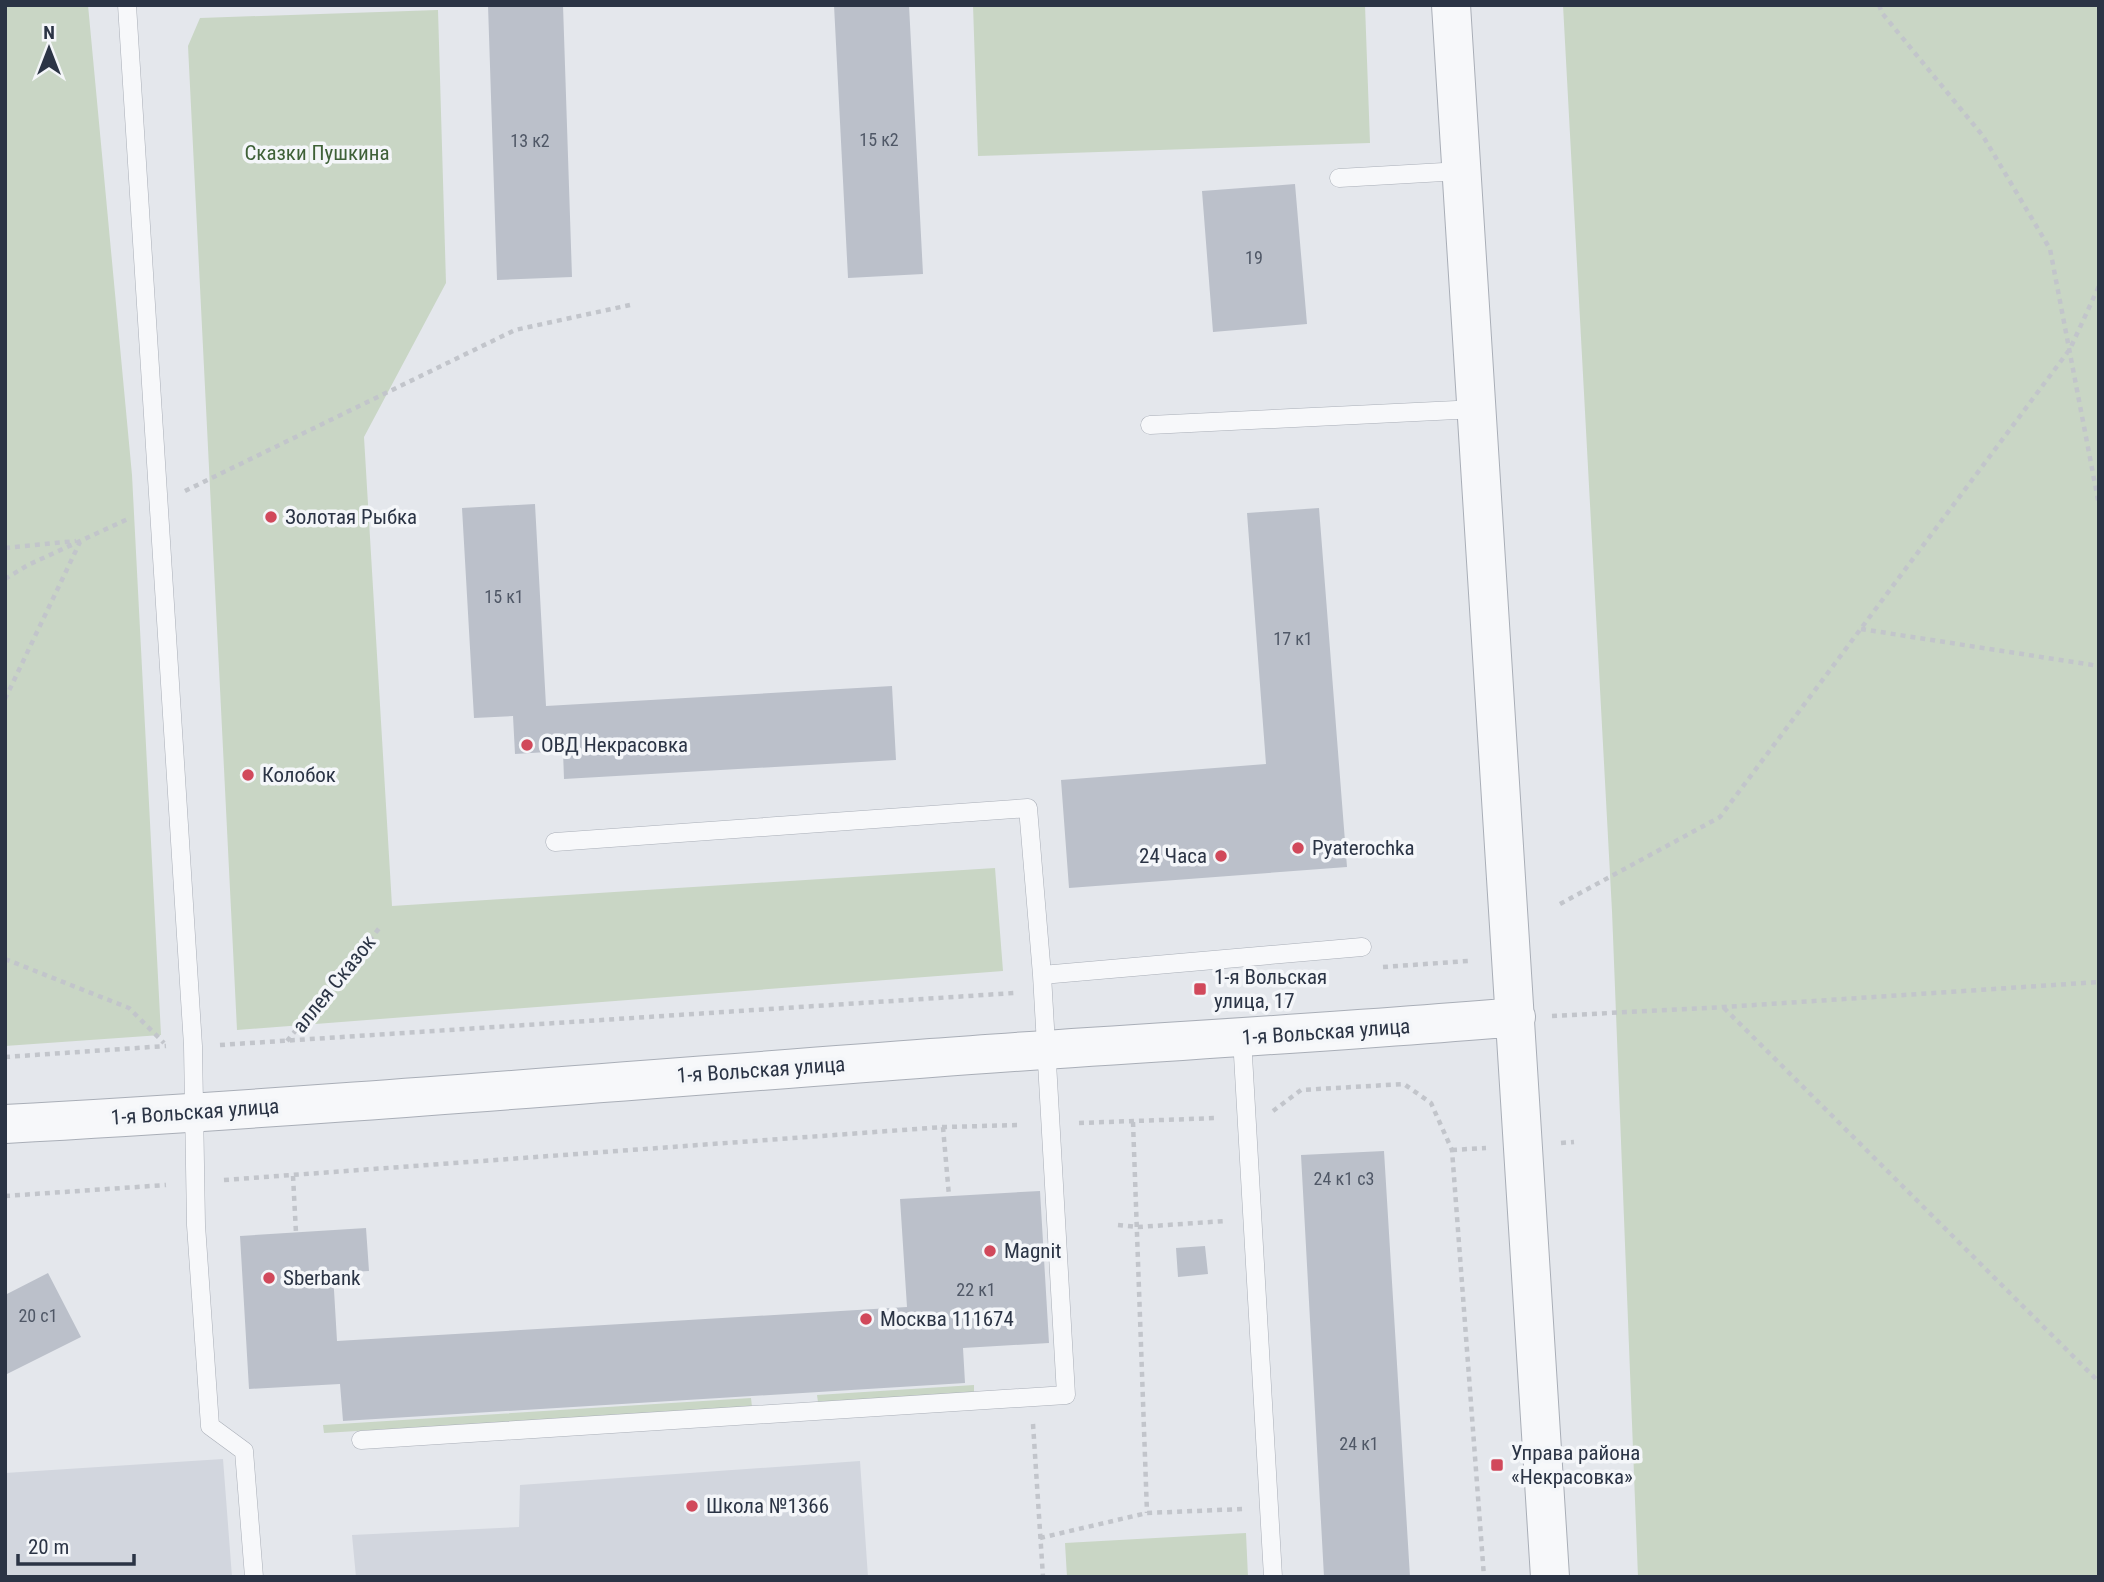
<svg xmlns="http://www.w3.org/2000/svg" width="2104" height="1582" viewBox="0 0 2104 1582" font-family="'Roboto Condensed',sans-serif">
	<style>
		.built { fill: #d2d6de }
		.green { fill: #c9d6c5 }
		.building { fill: #bbc0ca }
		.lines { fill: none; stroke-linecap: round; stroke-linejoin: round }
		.service-casing { stroke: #a9aeb7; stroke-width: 19 }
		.tertiary-casing { stroke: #a9aeb7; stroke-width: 40 }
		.path { stroke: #c2c5cb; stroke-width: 4.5; stroke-dasharray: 5 5; stroke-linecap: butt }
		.service { stroke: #f7f8fa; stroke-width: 18 }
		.tertiary { stroke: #f7f8fa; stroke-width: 38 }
		.poi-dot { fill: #d1495b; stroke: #f4f6f9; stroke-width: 2.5 }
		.labels { text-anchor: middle; stroke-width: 7; stroke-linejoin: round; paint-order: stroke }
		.number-label { font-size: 18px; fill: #4f5766 }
		.park-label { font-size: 21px; fill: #3f6138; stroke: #f4f6f9 }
		.poi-label { font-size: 21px; fill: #2b3445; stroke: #f4f6f9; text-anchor: start }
		.street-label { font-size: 21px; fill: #2b3445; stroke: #f4f6f9 }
	</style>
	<rect width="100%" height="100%" fill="#e4e7ec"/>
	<!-- built -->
	<path class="built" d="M 223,1459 L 232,1577 L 5,1577 L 5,1473 Z
		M 860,1461 L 868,1577 L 356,1577 L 352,1535 L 519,1527 L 520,1485 Z"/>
	<!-- green -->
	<path class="green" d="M 5,5 L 88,5 L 132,475 L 161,1035 L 5,1046 Z
		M 973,5 L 1365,5 L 1370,143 L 978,156 Z
		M 1563,5 L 2099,5 L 2099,1577 L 1638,1577 L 1612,911 Z
		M 438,10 L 446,283 L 364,437 L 392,906 L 995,868 L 1003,971 L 237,1030 L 188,46 L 200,18 Z
		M 974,1385 L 974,1392 L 818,1402 L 817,1395 Z
		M 751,1398 L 752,1407 L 324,1433 L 323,1425 Z
		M 1246,1533 L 1248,1577 L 1067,1577 L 1065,1543 Z"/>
	<!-- building -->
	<path class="building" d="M 488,5 L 563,5 L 572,277 L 497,280 Z
		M 834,5 L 909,5 L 923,274 L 848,278 Z
		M 1295,184 L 1307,324 L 1213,332 L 1202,191 Z
		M 535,504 L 546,706 L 892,686 L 896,760 L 564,779 L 563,751 L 515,754 L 513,716 L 474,718 L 462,508 Z
		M 1319,508 L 1347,867 L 1069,888 L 1061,780 L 1266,764 L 1247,513 Z
		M 1384,1151 L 1410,1577 L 1324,1577 L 1301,1155 Z
		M 1040,1191 L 1049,1343 L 963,1348 L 965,1383 L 343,1421 L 340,1384 L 249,1389 L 240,1236 L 366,1228 L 369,1271 L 333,1273 L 337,1341 L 907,1307 L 900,1199 Z
		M 1205,1246 L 1208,1274 L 1178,1277 L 1176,1248 Z
		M 48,1273 L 81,1337 L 5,1375 L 5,1295 Z"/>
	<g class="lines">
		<!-- service casing -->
		<g class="service-casing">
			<path id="service" d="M 127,5 L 193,1046 L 196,1225 L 210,1426 L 244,1451 L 254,1577
				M 1339,178 L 1461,171
				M 1150,425 L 1477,409
				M 555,842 L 1028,808 L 1042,975
				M 1242,1038 L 1273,1577
				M 361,1440 L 1066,1395 L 1042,975 L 1362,947"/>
		</g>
		<!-- tertiary casing -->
		<g class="tertiary-casing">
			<path id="tertiary" d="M 1451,5 L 1550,1577
				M 5,1124 C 314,1107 623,1081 931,1058 C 1126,1043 1321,1034 1516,1017"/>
		</g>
		<!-- path -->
		<path class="path" d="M 1879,5 L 1882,13 L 1983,136 L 2050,249 L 2099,505
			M 185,491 L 515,330 L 630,305
			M 5,548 L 76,541
			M 5,579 L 28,565 L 130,518
			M 1861,629 L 2099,666
			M 5,699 L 80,542
			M 1560,904 L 1720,817 L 2070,349 L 2099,286
			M 5,959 L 129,1008 L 164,1043
			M 1383,967 L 1468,961 L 1471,959
			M 1724,1008 L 2099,1382
			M 1552,1016 L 1724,1007 L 2099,982
			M 287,1041 L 381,926
			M 220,1045 L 1014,993
			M 5,1057 L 166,1046
			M 1273,1111 L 1301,1090 L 1404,1084 L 1431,1103 L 1452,1150 L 1484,1577
			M 1133,1122 L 1147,1513
			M 1079,1123 L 1217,1118
			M 943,1127 L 949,1196
			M 1561,1143 L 1574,1142
			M 1452,1150 L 1486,1148
			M 293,1176 L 296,1233
			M 224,1180 L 943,1127 L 1021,1125
			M 5,1196 L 166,1185
			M 1118,1225 L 1138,1227 L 1225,1221
			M 1033,1424 L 1043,1577
			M 1040,1538 L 1147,1513 L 1243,1509"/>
		<!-- service -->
		<use href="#service" class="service"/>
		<!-- tertiary -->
		<use href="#tertiary" class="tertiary"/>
	</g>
	<!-- markers -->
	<g class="poi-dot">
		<circle cx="271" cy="517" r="7"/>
		<circle cx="527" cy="745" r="7"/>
		<circle cx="248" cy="775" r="7"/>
		<circle cx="1298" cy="848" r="7"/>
		<circle cx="1221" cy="856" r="7"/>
		<rect x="1193" y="982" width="14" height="14" rx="3.5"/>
		<circle cx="990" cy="1251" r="7"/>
		<circle cx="269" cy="1278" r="7"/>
		<circle cx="866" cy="1319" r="7"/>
		<rect x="1490" y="1458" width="14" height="14" rx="3.5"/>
		<circle cx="692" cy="1506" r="7"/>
	</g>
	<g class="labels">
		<!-- number labels -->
		<g class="number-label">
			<text x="879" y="146">15 к2</text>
			<text x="530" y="147">13 к2</text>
			<text x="1254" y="264">19</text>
			<text x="504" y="603">15 к1</text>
			<text x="1293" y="645">17 к1</text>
			<text x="1344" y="1185">24 к1 с3</text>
			<text x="976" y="1296">22 к1</text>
			<text x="38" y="1322">20 с1</text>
			<text x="1359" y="1450">24 к1</text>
		</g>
		<!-- park labels -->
		<g class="park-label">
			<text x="317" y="160">Сказки Пушкина</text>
		</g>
		<!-- poi labels -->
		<g class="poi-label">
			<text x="285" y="524">Золотая Рыбка</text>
			<text x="541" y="752">ОВД Некрасовка</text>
			<text x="262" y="782">Колобок</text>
			<text x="1312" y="855">Pyaterochka</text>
			<text x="1207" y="863" text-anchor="end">24 Часа</text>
			<text x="1214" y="984">1-я Вольская<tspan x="1214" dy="24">улица, 17</tspan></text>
			<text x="1004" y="1258">Magnit</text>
			<text x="283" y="1285">Sberbank</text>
			<text x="880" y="1326">Москва 111674</text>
			<text x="1511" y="1460">Управа района<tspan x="1511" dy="24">«Некрасовка»</tspan></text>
			<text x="706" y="1513">Школа №1366</text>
		</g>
		<!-- street labels -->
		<g class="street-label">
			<text transform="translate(334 984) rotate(-51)" y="7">аллея Сказок</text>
			<text transform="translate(1326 1032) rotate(-4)" y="7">1-я Вольская улица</text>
			<text transform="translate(761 1070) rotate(-4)" y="7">1-я Вольская улица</text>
			<text transform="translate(195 1112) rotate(-4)" y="7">1-я Вольская улица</text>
		</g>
	</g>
	<!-- border -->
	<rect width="2104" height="1582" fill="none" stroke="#2b3445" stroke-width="14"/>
	<!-- north arrow -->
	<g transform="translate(49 49)" stroke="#f4f6f9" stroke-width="5" paint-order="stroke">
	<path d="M0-5L12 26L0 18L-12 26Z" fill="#2b3445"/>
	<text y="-10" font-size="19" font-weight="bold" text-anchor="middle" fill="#2b3445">N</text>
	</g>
	<!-- scale -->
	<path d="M18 1554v10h116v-10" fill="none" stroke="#2b3445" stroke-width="3.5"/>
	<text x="28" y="1554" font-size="21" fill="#2b3445" stroke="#f4f6f9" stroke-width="5" paint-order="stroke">20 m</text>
</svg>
